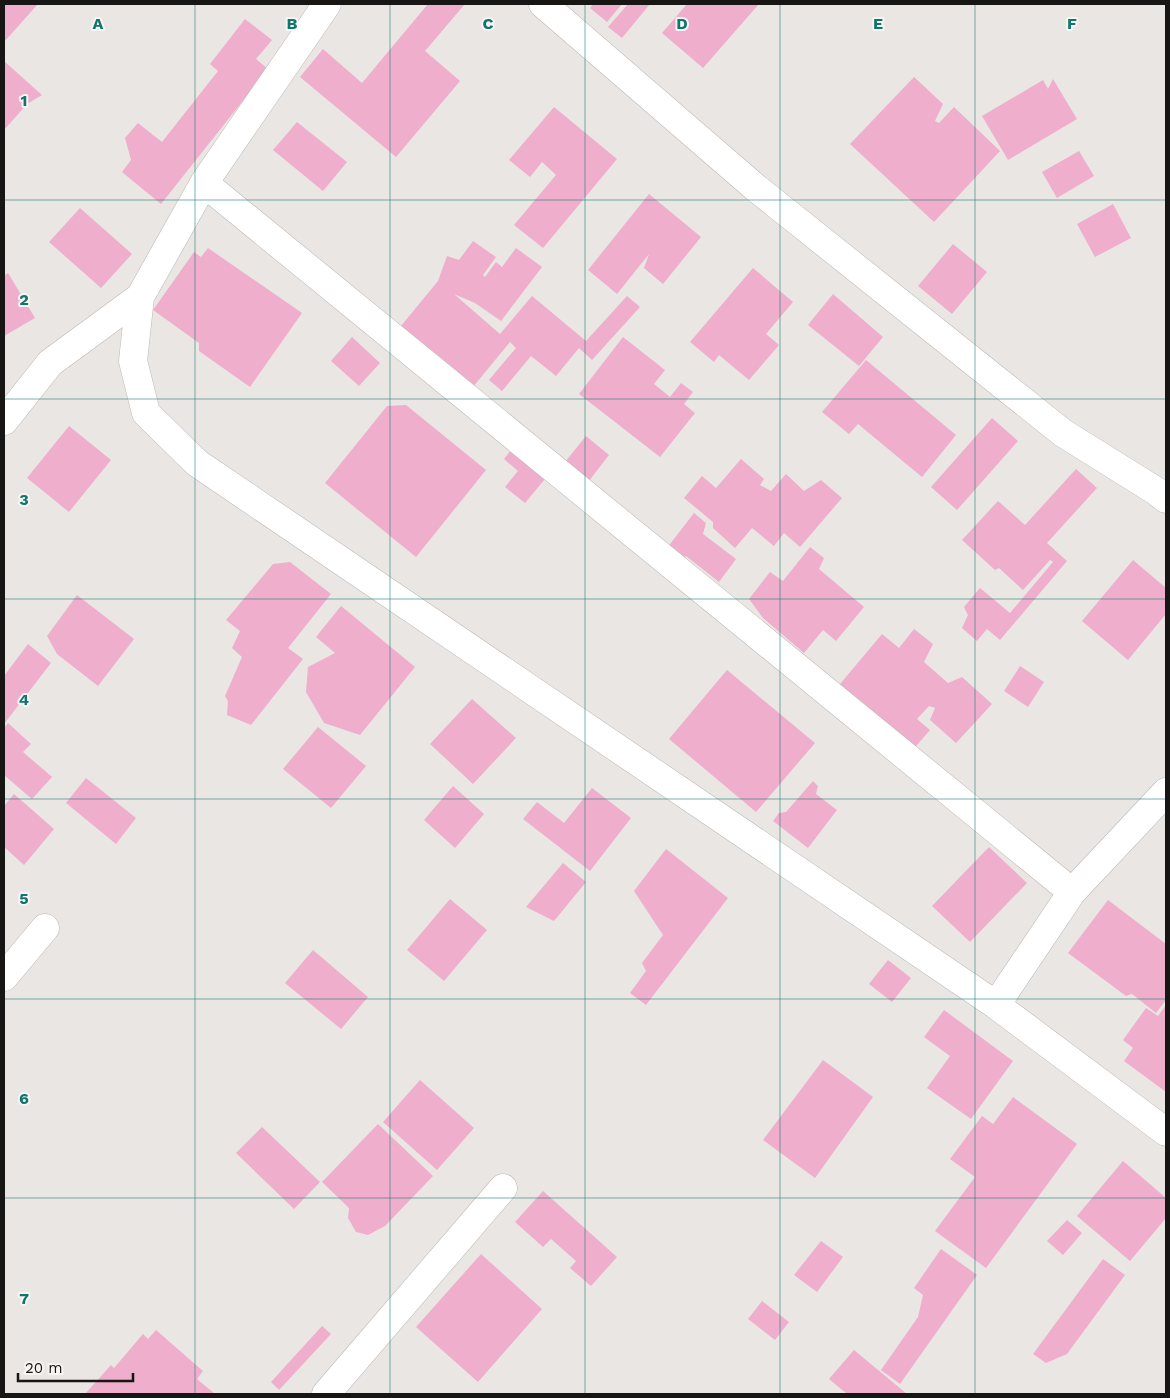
<svg xmlns="http://www.w3.org/2000/svg" width="1170" height="1398" viewBox="0 0 1170 1398" font-family="'Work Sans',sans-serif">
	<style>
		.building { fill: #efaecc }
		.lines { fill: none; stroke-linecap: round; stroke-linejoin: round }
		.street-casing { stroke: #bbb7b5; stroke-width: 29 }
		.street { stroke: #fff; stroke-width: 28 }
		.grid { fill: none; stroke: #0f766e; stroke-width: 1; stroke-opacity: 0.55 }
		.grid-label { font-size: 16px; text-anchor: middle; font-weight: bold; fill: #0f766e; stroke: #f8f4f2; stroke-width: 4; stroke-linejoin: round; paint-order: stroke }
	</style>
	<rect width="100%" height="100%" fill="#eae6e4"/>
	<!-- building -->
	<path class="building" d="M 4,4 L 38,4 L 4,42 Z
		M 428,4 L 465,4 L 425,51 L 460,81 L 396,157 L 300,77 L 323,49 L 362,83 Z
		M 593,4 L 622,4 L 607,22 L 590,8 Z
		M 628,4 L 650,4 L 622,38 L 608,27 Z
		M 687,4 L 759,4 L 703,68 L 662,33 Z
		M 245,19 L 272,40 L 256,59 L 268,69 L 161,204 L 122,172 L 131,160 L 125,138 L 138,123 L 162,142 L 218,71 L 210,64 Z
		M 4,61 L 42,95 L 27,104 L 4,130 Z
		M 914,77 L 943,104 L 935,121 L 939,123 L 954,107 L 1000,151 L 934,222 L 850,144 Z
		M 1053,79 L 1077,119 L 1008,160 L 982,116 L 1043,80 L 1048,89 Z
		M 554,107 L 617,159 L 543,248 L 514,225 L 556,175 L 542,162 L 530,177 L 509,160 Z
		M 297,122 L 347,162 L 323,191 L 273,150 Z
		M 1079,151 L 1094,176 L 1057,198 L 1042,172 Z
		M 649,194 L 701,237 L 663,284 L 644,268 L 649,254 L 617,294 L 588,270 Z
		M 1113,204 L 1131,238 L 1095,257 L 1077,224 Z
		M 80,208 L 132,254 L 101,288 L 49,242 Z
		M 473,241 L 496,257 L 483,275 L 485,277 L 496,262 L 502,267 L 516,248 L 542,267 L 501,321 L 475,303 L 454,294 L 500,334 L 532,296 L 586,341 L 627,296 L 640,307 L 592,360 L 579,348 L 556,376 L 531,356 L 502,391 L 489,380 L 516,348 L 510,342 L 468,393 L 457,371 L 401,326 L 438,281 L 447,256 L 459,260 Z
		M 953,244 L 987,272 L 952,314 L 918,286 Z
		M 208,248 L 302,313 L 250,387 L 199,351 L 199,343 L 153,310 L 194,252 L 201,257 Z
		M 753,268 L 793,302 L 766,334 L 779,345 L 749,380 L 719,355 L 714,362 L 690,342 Z
		M 8,273 L 35,318 L 4,336 L 4,276 Z
		M 833,294 L 883,337 L 859,366 L 808,325 Z
		M 352,337 L 380,363 L 359,386 L 331,361 Z
		M 623,337 L 665,370 L 654,384 L 670,397 L 681,383 L 693,392 L 684,404 L 695,413 L 660,457 L 579,394 Z
		M 866,360 L 956,435 L 922,477 L 858,424 L 849,434 L 822,412 Z
		M 406,405 L 486,470 L 416,557 L 325,483 L 387,406 Z
		M 992,418 L 1018,441 L 957,510 L 931,487 Z
		M 69,426 L 111,460 L 69,512 L 27,478 Z
		M 586,436 L 609,455 L 585,486 L 561,467 Z
		M 511,450 L 545,479 L 525,503 L 505,487 L 518,471 L 504,459 Z
		M 741,459 L 764,479 L 760,485 L 771,491 L 786,474 L 804,491 L 821,480 L 842,498 L 800,547 L 784,533 L 774,546 L 752,528 L 735,548 L 713,528 L 713,522 L 684,498 L 702,476 L 716,488 Z
		M 1076,469 L 1097,488 L 1047,543 L 1067,561 L 1000,640 L 987,629 L 977,641 L 962,628 L 968,615 L 964,607 L 980,588 L 1010,613 L 1053,562 L 1050,560 L 1023,590 L 999,568 L 995,570 L 962,540 L 998,501 L 1025,525 Z
		M 694,513 L 706,523 L 703,534 L 736,559 L 719,582 L 686,556 L 683,560 L 667,548 Z
		M 810,547 L 824,558 L 819,569 L 864,607 L 836,641 L 823,630 L 804,653 L 763,618 L 749,599 L 770,572 L 783,581 Z
		M 1133,560 L 1166,588 L 1166,614 L 1128,660 L 1082,621 Z
		M 290,562 L 331,594 L 288,648 L 303,659 L 251,725 L 227,715 L 228,701 L 225,696 L 242,657 L 232,648 L 240,631 L 226,620 L 273,564 Z
		M 77,595 L 134,639 L 98,686 L 57,654 L 47,636 Z
		M 341,606 L 415,667 L 360,735 L 324,723 L 306,692 L 308,667 L 335,653 L 316,637 Z
		M 914,629 L 933,644 L 924,662 L 948,683 L 962,677 L 992,704 L 956,743 L 930,720 L 935,708 L 929,706 L 917,719 L 930,730 L 910,753 L 835,690 L 882,634 L 899,648 Z
		M 28,644 L 51,663 L 4,724 L 4,676 Z
		M 1020,666 L 1044,682 L 1028,707 L 1004,691 Z
		M 727,670 L 815,743 L 756,812 L 669,739 Z
		M 472,699 L 516,738 L 473,784 L 430,744 Z
		M 8,723 L 31,744 L 23,752 L 52,777 L 32,799 L 4,775 L 4,728 Z
		M 318,727 L 366,766 L 331,808 L 283,769 Z
		M 86,778 L 136,818 L 116,844 L 66,803 Z
		M 813,781 L 818,786 L 816,794 L 837,810 L 808,848 L 773,821 L 779,813 L 786,812 Z
		M 453,786 L 484,814 L 455,848 L 424,820 Z
		M 592,788 L 631,818 L 590,871 L 523,819 L 537,802 L 564,823 Z
		M 14,794 L 54,829 L 24,865 L 4,847 L 4,806 Z
		M 989,847 L 1027,883 L 970,942 L 932,906 Z
		M 666,849 L 728,898 L 646,1005 L 630,993 L 646,971 L 642,963 L 663,935 L 634,891 Z
		M 563,863 L 586,882 L 554,921 L 526,907 Z
		M 450,899 L 487,930 L 444,981 L 407,950 Z
		M 1108,900 L 1166,944 L 1166,1000 L 1156,1013 L 1132,994 L 1126,996 L 1068,953 Z
		M 313,950 L 368,997 L 341,1029 L 285,983 Z
		M 888,960 L 911,978 L 892,1002 L 869,984 Z
		M 1166,1005 L 1166,1092 L 1124,1061 L 1133,1048 L 1123,1040 L 1146,1008 L 1158,1016 Z
		M 944,1010 L 1013,1061 L 971,1119 L 927,1088 L 950,1056 L 924,1037 Z
		M 823,1060 L 873,1097 L 815,1178 L 763,1140 Z
		M 420,1080 L 474,1128 L 437,1170 L 383,1122 Z
		M 1013,1097 L 1077,1144 L 986,1268 L 935,1231 L 975,1177 L 950,1159 L 982,1116 L 993,1124 Z
		M 378,1124 L 433,1176 L 385,1226 L 368,1235 L 356,1232 L 348,1218 L 349,1208 L 322,1182 Z
		M 262,1127 L 320,1182 L 294,1209 L 236,1153 Z
		M 1123,1161 L 1166,1198 L 1166,1218 L 1130,1261 L 1077,1216 Z
		M 543,1191 L 617,1257 L 591,1286 L 570,1268 L 576,1261 L 551,1239 L 543,1247 L 515,1222 Z
		M 1067,1220 L 1082,1233 L 1063,1255 L 1047,1241 Z
		M 821,1241 L 843,1257 L 817,1292 L 794,1275 Z
		M 941,1249 L 977,1275 L 900,1384 L 881,1370 L 918,1317 L 923,1295 L 914,1288 Z
		M 481,1254 L 542,1309 L 478,1382 L 416,1327 Z
		M 1103,1259 L 1125,1275 L 1067,1354 L 1046,1363 L 1033,1354 Z
		M 762,1301 L 789,1322 L 775,1340 L 748,1319 Z
		M 322,1326 L 331,1334 L 279,1390 L 271,1382 Z
		M 156,1330 L 203,1371 L 197,1379 L 215,1394 L 85,1394 L 111,1365 L 114,1368 L 143,1334 L 148,1339 Z
		M 854,1350 L 907,1394 L 847,1394 L 829,1379 Z"/>
	<g class="lines">
		<!-- street casing -->
		<g class="street-casing">
			<path id="street" d="M 327,4 L 204,183 L 140,297 L 133,361 L 146,413 L 197,463 L 996,1005 L 1166,1132
				M 543,4 L 756,188 L 1063,433 L 1156,491 L 1166,499
				M 204,183 L 1072,892
				M 4,421 L 50,363 L 140,297
				M 4,977 L 45,928
				M 996,1005 L 1072,892 L 1166,792
				M 326,1394 L 503,1188"/>
		</g>
		<!-- street -->
		<use href="#street" class="street"/>
	</g>
	<!-- grid -->
	<path class="grid" d="M 195,4 L 195,1394M 390,4 L 390,1394M 585,4 L 585,1394M 780,4 L 780,1394M 975,4 L 975,1394M 4,200 L 1166,200M 4,399 L 1166,399M 4,599 L 1166,599M 4,799 L 1166,799M 4,999 L 1166,999M 4,1198 L 1166,1198"/>
	<g class="grid-label">
		<text x="98" y="29">A</text>
		<text x="292" y="29">B</text>
		<text x="488" y="29">C</text>
		<text x="682" y="29">D</text>
		<text x="878" y="29">E</text>
		<text x="1072" y="29">F</text>
		<text x="24" y="106">1</text>
		<text x="24" y="305">2</text>
		<text x="24" y="505">3</text>
		<text x="24" y="705">4</text>
		<text x="24" y="904">5</text>
		<text x="24" y="1104">6</text>
		<text x="24" y="1304">7</text>
	</g>
	<!-- border -->
	<rect width="1170" height="1398" fill="none" stroke="#171615" stroke-width="10"/>
	<!-- scale -->
	<path d="M18 1373v8h115v-8" fill="none" stroke="#171615" stroke-width="2.5"/>
	<text x="25" y="1373" font-size="15" fill="#171615" stroke="#f8f4f2" stroke-width="4" paint-order="stroke">20 m</text>
</svg>
